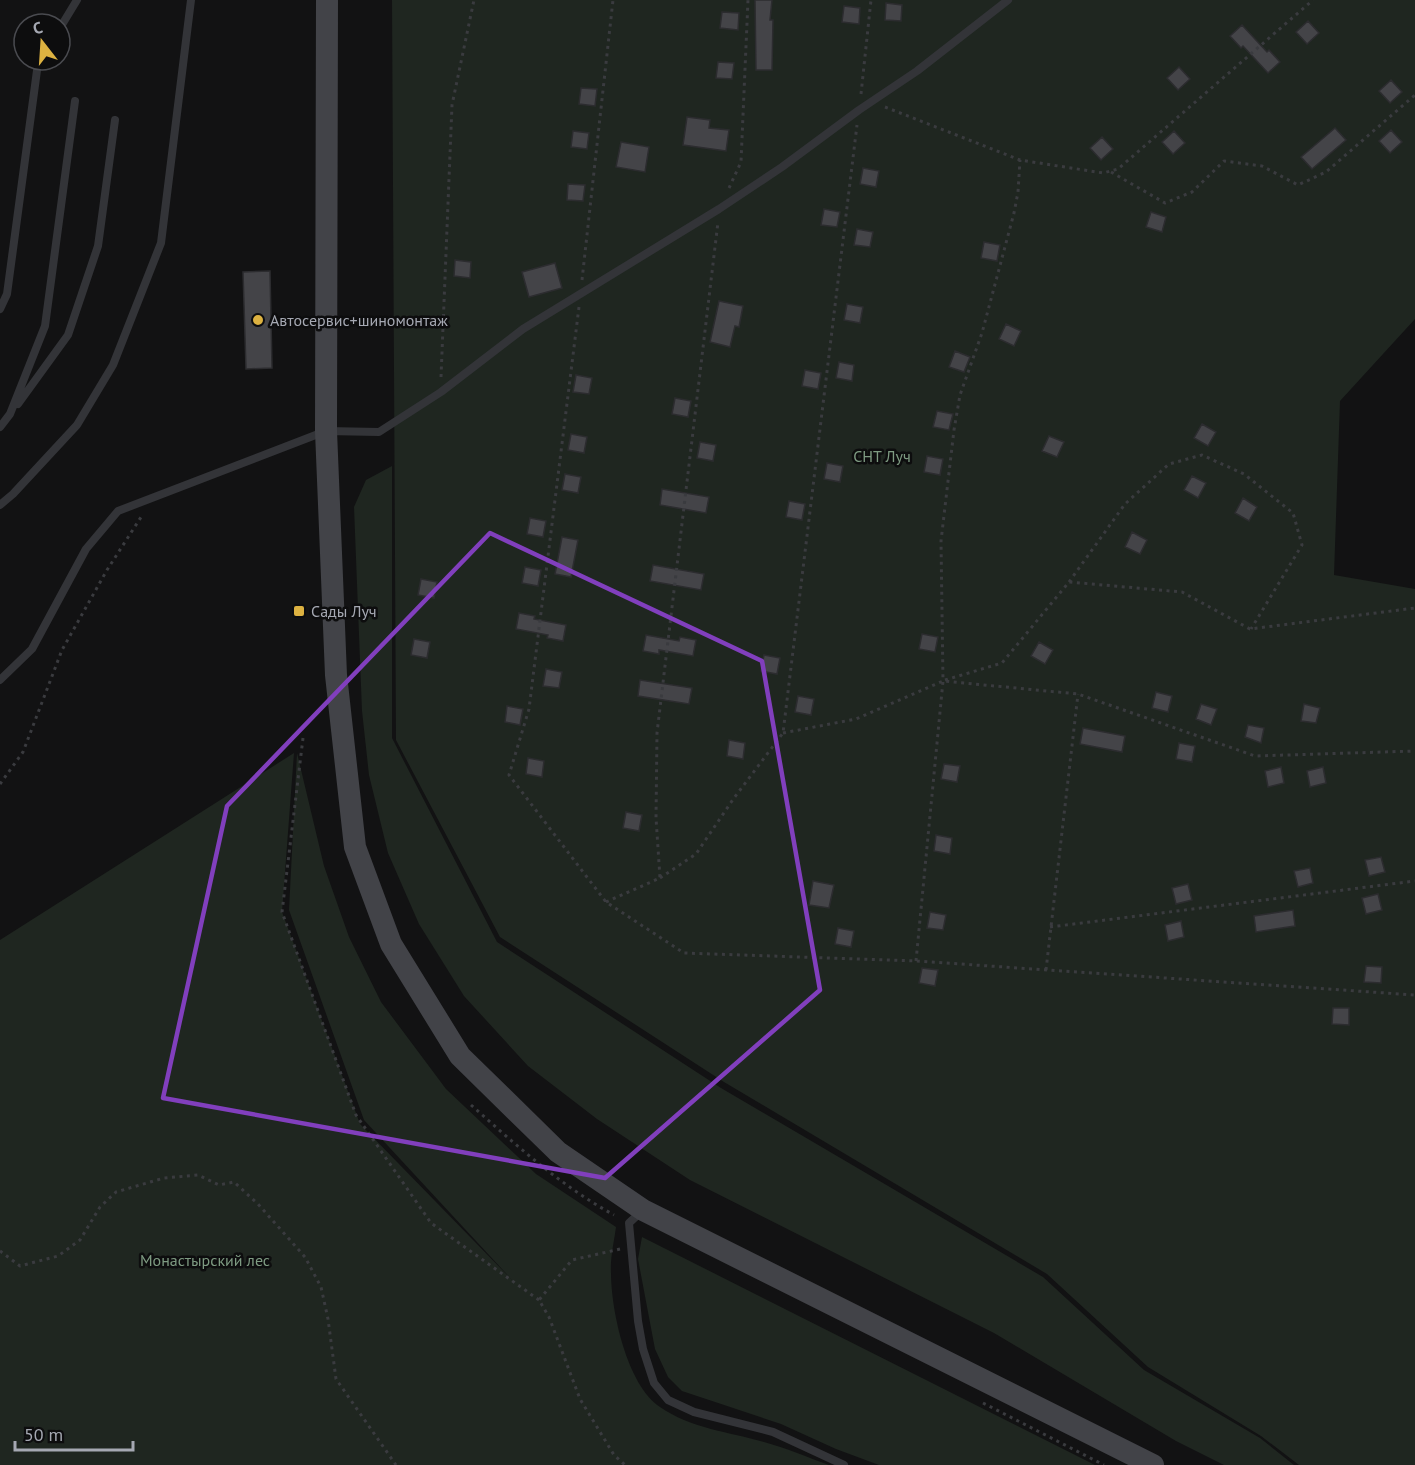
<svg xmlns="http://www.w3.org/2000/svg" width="1415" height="1465" viewBox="0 0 1415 1465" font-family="'PT Sans',sans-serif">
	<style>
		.green { fill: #1f2620 }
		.building { fill: #444448; stroke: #2c2c2f; stroke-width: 1.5 }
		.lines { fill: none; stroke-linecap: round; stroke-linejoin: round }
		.path { stroke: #3a3b3f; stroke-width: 3; stroke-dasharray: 3 4.5; stroke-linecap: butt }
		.service { stroke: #333438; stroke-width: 8 }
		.secondary { stroke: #424348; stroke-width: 22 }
		.marked { fill: none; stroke: #813fbd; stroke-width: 4.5; stroke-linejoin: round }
		.poi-dot { fill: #ddb241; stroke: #0d0d0e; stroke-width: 2 }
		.labels { text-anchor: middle; stroke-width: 5; stroke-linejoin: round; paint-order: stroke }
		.poi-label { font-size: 16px; fill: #a5a8b2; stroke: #0d0d0e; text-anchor: start }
		.park-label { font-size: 16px; fill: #7e9b82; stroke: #0d0d0e }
	</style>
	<rect width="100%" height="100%" fill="#121213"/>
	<!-- green -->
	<path class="green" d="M 392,0 L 1415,0 L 1415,319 L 1340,401 L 1334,575 L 1415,589 L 1415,1465 L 1299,1465 L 1261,1436 L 1148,1367 L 1047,1274 L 724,1082 L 500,937 L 396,740 Z
		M 392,466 L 392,738 L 497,942 L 721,1088 L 1043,1277 L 1144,1370 L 1260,1438 L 1294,1465 L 1224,1465 L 1176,1441 L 994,1333 L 690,1180 L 597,1119 L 528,1066 L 464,996 L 419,924 L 388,853 L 369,775 L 362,711 L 354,507 L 366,480 Z
		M 294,753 L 282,912 L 360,1124 L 514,1282 L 364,1120 L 289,910 L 297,753 L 324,866 L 349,937 L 381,1002 L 446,1089 L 536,1174 L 616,1227 C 614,1242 610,1258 611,1273 C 611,1311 627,1385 660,1407 C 690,1428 729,1432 764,1442 C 786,1448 807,1457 829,1465 L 0,1465 L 0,940 Z
		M 642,1237 L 1095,1465 L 879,1465 L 836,1449 L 781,1424 L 682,1391 L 668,1377 L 655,1349 L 638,1259 Z"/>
	<!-- building -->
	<path class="building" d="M 755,0 L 772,0 L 770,20 L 773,20 L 772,70 L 756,70 Z
		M 886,3 L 902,5 L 901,21 L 885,20 Z
		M 844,6 L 860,8 L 859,24 L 842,22 Z
		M 722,12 L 739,13 L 738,30 L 720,28 Z
		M 1308,21 L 1319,33 L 1307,44 L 1296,32 Z
		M 1242,25 L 1267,52 L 1269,50 L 1280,62 L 1268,73 L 1243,46 L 1241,48 L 1230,36 Z
		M 718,62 L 734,63 L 732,79 L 716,78 Z
		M 1179,67 L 1190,79 L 1178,90 L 1167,78 Z
		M 1391,80 L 1402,92 L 1390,103 L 1379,91 Z
		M 581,88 L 597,89 L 595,106 L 579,104 Z
		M 687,117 L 710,120 L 709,128 L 729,130 L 726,151 L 683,145 Z
		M 1335,128 L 1346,140 L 1312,169 L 1301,157 Z
		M 1391,130 L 1402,142 L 1390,153 L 1379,141 Z
		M 573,131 L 589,133 L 587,149 L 571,147 Z
		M 1174,131 L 1185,143 L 1173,154 L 1162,142 Z
		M 1102,137 L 1113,149 L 1101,160 L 1090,148 Z
		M 621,142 L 649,147 L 645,172 L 616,167 Z
		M 863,168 L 879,171 L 876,187 L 860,184 Z
		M 568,184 L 585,185 L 583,201 L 567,200 Z
		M 824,209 L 840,212 L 837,227 L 821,225 Z
		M 1151,212 L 1166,217 L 1162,232 L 1146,227 Z
		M 857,229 L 873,232 L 870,247 L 854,245 Z
		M 984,242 L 1000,245 L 997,261 L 981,258 Z
		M 455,260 L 471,262 L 470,278 L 454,276 Z
		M 555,263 L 562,288 L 529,297 L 522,272 Z
		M 270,271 L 272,368 L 246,369 L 243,272 Z
		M 719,301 L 743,306 L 739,327 L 735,326 L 730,347 L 710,342 Z
		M 847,304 L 863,307 L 860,323 L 844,320 Z
		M 1006,324 L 1021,331 L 1014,346 L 999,339 Z
		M 955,351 L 970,357 L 964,372 L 949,367 Z
		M 839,362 L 854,365 L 852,381 L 836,378 Z
		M 805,370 L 821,373 L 818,389 L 802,386 Z
		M 576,375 L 592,378 L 589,394 L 573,392 Z
		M 675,398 L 691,401 L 688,417 L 672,414 Z
		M 937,411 L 953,414 L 949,430 L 933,427 Z
		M 1202,424 L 1216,432 L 1208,446 L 1194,438 Z
		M 571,434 L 587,437 L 584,453 L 568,450 Z
		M 1049,436 L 1064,442 L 1057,457 L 1042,451 Z
		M 700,442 L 716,445 L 713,461 L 697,458 Z
		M 927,456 L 943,459 L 940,475 L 924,472 Z
		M 827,463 L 843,466 L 840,482 L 824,479 Z
		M 565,474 L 581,477 L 578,493 L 562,490 Z
		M 1192,476 L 1206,483 L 1198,498 L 1184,490 Z
		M 662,489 L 709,497 L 706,513 L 660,505 Z
		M 1243,498 L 1257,507 L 1249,521 L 1235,513 Z
		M 789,501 L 805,504 L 802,520 L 786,517 Z
		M 530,518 L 546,521 L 543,537 L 527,534 Z
		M 1132,532 L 1147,540 L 1140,554 L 1125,547 Z
		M 562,537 L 578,540 L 571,577 L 555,574 Z
		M 653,565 L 704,574 L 701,590 L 650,581 Z
		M 525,567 L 541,570 L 538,586 L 522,583 Z
		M 421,579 L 437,582 L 434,598 L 418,595 Z
		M 519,613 L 535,616 L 534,619 L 566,625 L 563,641 L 547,638 L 548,635 L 516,629 Z
		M 922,634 L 938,637 L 935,652 L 919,649 Z
		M 646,635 L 679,641 L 680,637 L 696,640 L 693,656 L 659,650 L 659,654 L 643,651 Z
		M 414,639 L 430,642 L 427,658 L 411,655 Z
		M 1039,642 L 1053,650 L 1045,664 L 1031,656 Z
		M 764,655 L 780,658 L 777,674 L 761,671 Z
		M 546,669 L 562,672 L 559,688 L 543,686 Z
		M 640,680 L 692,688 L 689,704 L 638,696 Z
		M 1156,692 L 1172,696 L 1168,712 L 1152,708 Z
		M 798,696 L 814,699 L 811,715 L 795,712 Z
		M 1201,704 L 1217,709 L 1211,725 L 1196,719 Z
		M 1304,704 L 1320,708 L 1316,723 L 1301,721 Z
		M 507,706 L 523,709 L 520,725 L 505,722 Z
		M 1248,725 L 1264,728 L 1261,743 L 1245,737 Z
		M 1083,728 L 1125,736 L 1122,752 L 1080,744 Z
		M 729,740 L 745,743 L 743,759 L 727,756 Z
		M 1179,743 L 1195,746 L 1192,762 L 1176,759 Z
		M 528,758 L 544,761 L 542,777 L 526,774 Z
		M 944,764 L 960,766 L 957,782 L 941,779 Z
		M 1281,767 L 1284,783 L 1268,787 L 1265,771 Z
		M 1323,767 L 1326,783 L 1310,787 L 1307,771 Z
		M 626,812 L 642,815 L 639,831 L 623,828 Z
		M 936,835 L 952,838 L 950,854 L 934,851 Z
		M 1381,857 L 1385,872 L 1369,876 L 1365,860 Z
		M 1310,868 L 1313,883 L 1298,887 L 1294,871 Z
		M 813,881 L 834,885 L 829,908 L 809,905 Z
		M 1188,884 L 1192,900 L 1176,904 L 1172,888 Z
		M 1378,894 L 1382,910 L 1366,914 L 1362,898 Z
		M 1293,910 L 1295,926 L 1256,932 L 1254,916 Z
		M 930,912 L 946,915 L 943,930 L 927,928 Z
		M 1181,921 L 1184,937 L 1168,941 L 1165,925 Z
		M 838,928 L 854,931 L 851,947 L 835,944 Z
		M 1366,966 L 1382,967 L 1381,983 L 1364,982 Z
		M 922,968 L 938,970 L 935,986 L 919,983 Z
		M 1333,1008 L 1349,1008 L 1349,1025 L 1332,1024 Z"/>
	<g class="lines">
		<!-- path -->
		<path class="path" d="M 861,94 L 871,0
			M 885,107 L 1020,160 L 1103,173 L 1118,169 L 1313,0
			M 1111,172 L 1165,203 L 1192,192 L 1224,161 L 1262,166 L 1298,185 L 1326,172 L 1415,95
			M 729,188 L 741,162 L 748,0
			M 582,280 L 613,0
			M 579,307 L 529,709 L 509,775 L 606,902 L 684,953 L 916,961 L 1415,995
			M 441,377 L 452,105 L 474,0
			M 1069,582 L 1125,504 L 1169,464 L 1202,455 L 1244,474 L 1293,513 L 1302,545 L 1251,629
			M 945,680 L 1002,663 L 1069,582 L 1182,592 L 1250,629 L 1415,608
			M 783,733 L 856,719 L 943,681 L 1078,694 L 1255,756 L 1415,751
			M 303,738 L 282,912 L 356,1115 L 431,1223 L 539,1300
			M 0,784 L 23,752 L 62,650 L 107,570 L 143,514
			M 660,878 L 696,854 L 734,798 L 783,733 L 857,125
			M 606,902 L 660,878 L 656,818 L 657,733 L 718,222
			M 1050,927 L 1415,881
			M 916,961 L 943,681 L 941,541 L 954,430 L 960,395 L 982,333 L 1014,213 L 1018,192 L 1020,160
			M 1046,970 L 1078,694
			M 471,1105 C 516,1145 561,1186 614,1215
			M 620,1249 L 572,1260 L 539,1300 L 549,1317 L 580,1399 L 614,1455 L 625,1465
			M 0,1251 L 20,1266 L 58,1256 L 80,1240 L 100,1207 L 116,1192 L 164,1178 L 198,1175 L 219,1185 L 234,1182 L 258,1204 L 305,1257 L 321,1287 L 328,1319 L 336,1379 L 396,1465
			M 983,1403 L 1104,1465"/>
		<!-- service -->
		<path class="service" d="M 60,28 L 77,0
			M 0,309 L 7,294 L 38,63 L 40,60
			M 18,404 L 68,335 L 98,246 L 115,120
			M 0,427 L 10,414 L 45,326 L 75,101
			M 0,505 L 13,494 L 77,425 L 113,365 L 161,243 L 191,0
			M 0,680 L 32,649 L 86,549 L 118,511 L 326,431 L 379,432 L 441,392 L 523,329 L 719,209 L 782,167 L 859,110 L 917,71 L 1008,0
			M 643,1210 L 629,1223 L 638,1321 L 643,1349 L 654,1383 L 668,1400 L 694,1412 L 773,1432 L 844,1465"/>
		<!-- secondary -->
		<path class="secondary" d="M 327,0 L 326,431 L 336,675 L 355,847 L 391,944 L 460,1056 L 558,1152 L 643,1210 L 1153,1465"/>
	</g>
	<!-- marked area -->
	<path class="marked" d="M 490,533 L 762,661 L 820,990 L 605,1178 L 163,1098 L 227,806 Z"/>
	<!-- markers -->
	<g class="poi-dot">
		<circle cx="258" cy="320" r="6"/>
		<rect x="293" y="605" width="12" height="12" rx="3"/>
	</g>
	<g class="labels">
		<!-- poi labels -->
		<g class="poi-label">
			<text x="270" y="326">Автосервис+шиномонтаж</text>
			<text x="311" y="617">Сады Луч</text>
		</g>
		<!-- park labels -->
		<g class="park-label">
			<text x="882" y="462">СНТ Луч</text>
			<text x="205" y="1266">Монастырский лес</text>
		</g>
	</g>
	<!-- north arrow -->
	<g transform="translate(42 42) rotate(343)"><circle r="28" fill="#0d0d0e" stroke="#4a4b50" stroke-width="1.5"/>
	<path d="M0-4.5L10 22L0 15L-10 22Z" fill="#ddb241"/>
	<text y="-9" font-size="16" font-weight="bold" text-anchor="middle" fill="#a5a8b2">С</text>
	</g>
	<!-- scale -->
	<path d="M15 1441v9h118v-9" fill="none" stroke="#a5a8b2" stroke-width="3"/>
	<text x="24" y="1441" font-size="18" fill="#a5a8b2" stroke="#0d0d0e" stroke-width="4.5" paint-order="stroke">50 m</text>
</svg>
